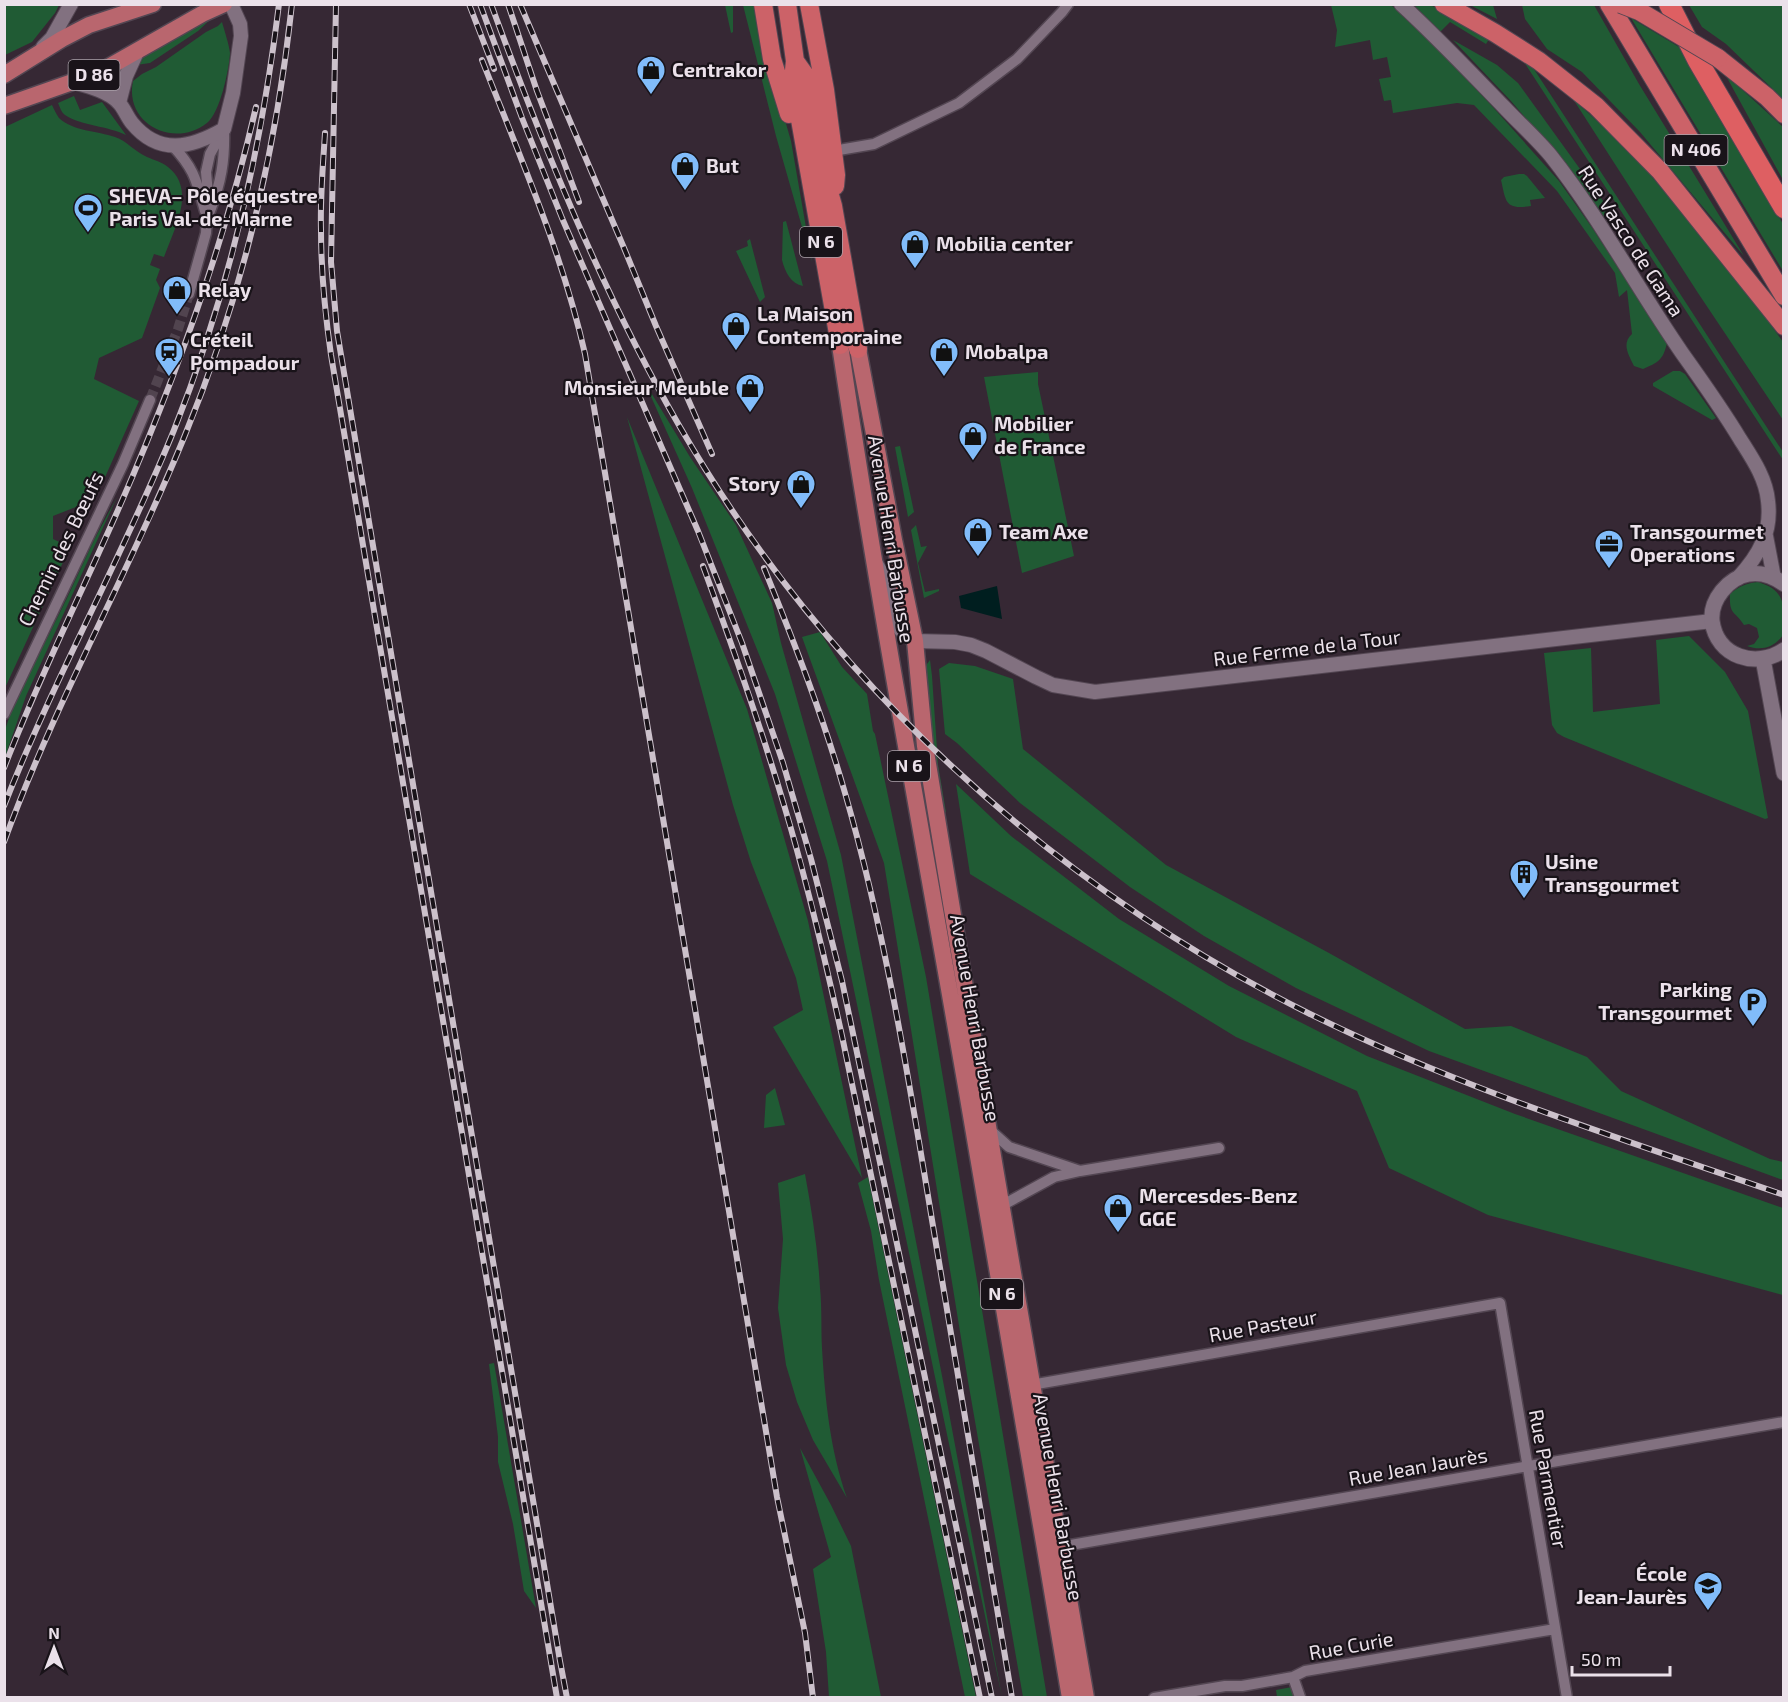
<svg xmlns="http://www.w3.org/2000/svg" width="1788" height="1702" viewBox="0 0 1788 1702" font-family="'Exo 2',sans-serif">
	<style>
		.green { fill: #205b34 }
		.water { fill: #001e1f }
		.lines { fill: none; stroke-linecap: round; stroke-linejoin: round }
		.minor-tunnel { stroke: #51444f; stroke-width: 10; stroke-dasharray: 10 5; stroke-linecap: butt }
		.minor-casing { stroke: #534652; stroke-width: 13 }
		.tertiary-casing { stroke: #534652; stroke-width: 16 }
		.secondary-casing { stroke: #534652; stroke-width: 17 }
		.primary-casing { stroke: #534652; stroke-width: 19 }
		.trunk-casing { stroke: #534652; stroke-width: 20 }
		.motorway-casing { stroke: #534652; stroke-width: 22 }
		.minor { stroke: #827180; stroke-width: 10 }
		.tertiary { stroke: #827180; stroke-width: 14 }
		.secondary { stroke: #827180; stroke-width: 15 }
		.primary { stroke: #b9666e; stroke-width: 16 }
		.trunk { stroke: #cc6268; stroke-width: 18 }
		.motorway { stroke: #de5f62; stroke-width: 20 }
		.rail-casing { stroke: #ccc1cb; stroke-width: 6 }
		.rail { stroke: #191319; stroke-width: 4; stroke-dasharray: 11; stroke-linecap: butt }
		.trunk-bridge-casing { stroke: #534652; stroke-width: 20; stroke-linecap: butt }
		.trunk-bridge { stroke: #cc6268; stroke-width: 18 }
		.labels { text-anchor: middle; stroke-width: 4.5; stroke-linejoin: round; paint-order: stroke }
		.shield { fill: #191319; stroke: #aca3ab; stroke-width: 1.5 }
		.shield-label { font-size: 18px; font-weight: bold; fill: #ebe1ea }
		.poi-label { font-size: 20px; font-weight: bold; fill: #ebe1ea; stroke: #191319; text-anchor: start }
		.street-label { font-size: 20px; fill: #ebe1ea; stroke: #191319 }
	</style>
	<rect width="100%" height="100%" fill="#362834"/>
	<!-- green -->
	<path class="green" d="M 4,5 L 5,4 L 59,5 L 55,13 L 32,42 L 5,55 Z
		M 239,5 L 244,5 L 212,18 L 198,31 L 150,63 L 136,65 L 144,56 L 211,17 Z
		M 725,5 L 733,5 L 733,32 L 731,33 Z
		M 743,5 L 757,5 L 767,58 L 791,141 L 812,262 L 776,136 Z
		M 1331,5 L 1391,5 L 1423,33 L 1491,105 L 1559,181 L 1593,229 L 1667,343 C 1663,360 1659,362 1643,369 L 1634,366 C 1629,355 1621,344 1632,334 L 1627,290 L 1619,297 L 1615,273 L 1557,191 L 1474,105 L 1457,103 L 1393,113 L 1391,100 L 1384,101 L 1379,79 L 1391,77 L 1387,57 L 1373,60 L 1370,40 L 1335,47 L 1337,30 Z
		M 1414,5 L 1430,5 L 1458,17 L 1491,36 L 1486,44 L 1450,22 L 1440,32 Z
		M 1470,5 L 1493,5 L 1497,19 Z
		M 1522,5 L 1594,5 L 1639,84 L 1744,256 L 1640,132 L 1582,72 L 1547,49 L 1525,19 Z
		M 1689,5 L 1783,5 L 1783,99 L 1726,44 L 1702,27 Z
		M 1631,18 L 1689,53 L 1783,224 L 1783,271 Z
		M 222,22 C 224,29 230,48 230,53 C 229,70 220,113 207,123 C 174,149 124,124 133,81 L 142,74 L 156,67 L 206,32 L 218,26 Z
		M 1453,40 L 1497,65 L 1518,83 L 1611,212 L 1600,218 L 1565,164 L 1511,101 Z
		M 1524,62 L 1530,63 L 1783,452 L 1783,460 Z
		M 1725,74 L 1783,127 L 1783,180 Z
		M 74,96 L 80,110 L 102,102 L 126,135 C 108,126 82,126 65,115 C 61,112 60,107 58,103 Z
		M 1573,99 L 1631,152 L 1735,275 L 1783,342 L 1783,420 L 1698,293 Z
		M 52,105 C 54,109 56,114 59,118 C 72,131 98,131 115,137 C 127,141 135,152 147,157 C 154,160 162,162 168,167 C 197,190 174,229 164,257 L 154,254 L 150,265 L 160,269 L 156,280 L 160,288 L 142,338 L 99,358 L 94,379 L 139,401 L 102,484 L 93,479 L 81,505 L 53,516 L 53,539 L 70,547 L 5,688 L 5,127 Z
		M 1519,174 L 1524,174 L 1527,176 L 1545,198 L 1530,200 L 1531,206 C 1505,210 1506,202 1501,180 L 1504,177 Z
		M 786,221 L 803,286 C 791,284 785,272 782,260 L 783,222 Z
		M 750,239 L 765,297 L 760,302 L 736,251 L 748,246 L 747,241 Z
		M 1673,371 L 1680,371 L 1685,374 L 1716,418 L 1712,420 L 1653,386 L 1653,383 Z
		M 1038,372 L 1038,384 L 1074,556 L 1022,573 L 984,377 Z
		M 644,381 L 690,457 L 736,525 L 772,603 L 781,643 L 841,855 L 944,1386 L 1002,1697 L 827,861 L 775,694 L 692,488 Z
		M 627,417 L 747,709 L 808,921 L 862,1178 L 773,1027 L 803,1010 L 796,978 L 751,862 L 733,805 Z
		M 900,446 L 914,512 L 908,517 L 895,447 Z
		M 117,497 L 26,696 L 5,757 L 5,730 L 12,709 L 67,598 L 94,540 Z
		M 916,525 L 921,547 L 927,546 L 918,563 L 925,592 L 939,589 L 939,591 L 924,598 L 911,530 Z
		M 1758,582 C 1788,591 1784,608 1783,635 C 1774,648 1761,651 1747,646 L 1754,644 L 1759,637 L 1757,628 L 1749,624 L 1744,625 C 1735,610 1729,616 1730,594 C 1739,586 1747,583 1758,582 Z
		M 820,632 L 842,667 L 867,694 L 873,731 L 875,734 L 926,977 L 1047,1697 L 1023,1697 L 968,1381 L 884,863 L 802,637 Z
		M 1689,636 L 1725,672 L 1748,711 L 1768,818 L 1765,819 L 1564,737 L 1557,733 L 1552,725 L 1544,653 L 1591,648 L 1593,712 L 1660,704 L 1656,640 Z
		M 930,660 L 932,676 L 938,764 L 946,812 L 944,813 L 932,762 L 926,672 L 927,664 Z
		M 949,663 L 975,666 L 1013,679 L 1023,749 L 1166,865 L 1329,953 L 1465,1029 L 1511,1026 L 1587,1057 L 1621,1091 L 1770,1159 L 1783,1162 L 1783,1180 L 1429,1051 L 1296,988 L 1204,936 L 1130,887 L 1020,803 L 957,743 L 945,734 L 939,669 Z
		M 956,784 L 1011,836 L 1119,919 L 1229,986 L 1367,1056 L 1515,1114 L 1783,1208 L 1783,1295 L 1488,1215 L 1389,1168 L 1357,1091 L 1236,1037 L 970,874 Z
		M 775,1088 L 785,1125 L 764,1128 L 766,1095 Z
		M 805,1174 C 812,1212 818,1250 820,1288 C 822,1308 821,1329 822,1348 C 825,1399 830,1450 847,1498 L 813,1440 L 797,1402 L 786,1365 L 778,1308 L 783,1239 L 778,1183 Z
		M 868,1177 L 881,1240 L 976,1697 L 965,1697 L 879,1280 L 871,1231 L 858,1183 Z
		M 494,1363 L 536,1608 L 524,1591 L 513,1524 L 498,1462 L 498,1437 L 489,1364 Z
		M 800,1448 L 831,1505 L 851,1546 L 881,1697 L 829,1697 L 826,1652 L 813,1569 L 831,1557 Z
		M 1292,1687 L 1296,1697 L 1277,1697 L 1276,1690 Z"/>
	<!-- water -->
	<path class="water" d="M 997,586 L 1002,619 L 961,608 L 959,596 Z"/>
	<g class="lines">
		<!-- minor-tunnel -->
		<path class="minor-tunnel" d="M 150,400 L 178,329 L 189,294"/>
		<!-- minor casing -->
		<g class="minor-casing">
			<path id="minor" d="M 173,146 C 195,170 196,180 205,211
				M 833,151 L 874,144 L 959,103 L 1017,59 L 1062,12 L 1068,4
				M 210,211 C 221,183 225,160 224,130
				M 189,294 L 206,233 L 208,194 L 206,172 L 210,154 L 224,129
				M 4,714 L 123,464 L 150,400
				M 989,1129 L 1009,1147 L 1080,1171
				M 1001,1206 L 1054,1177 L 1080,1171 L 1219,1148
				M 1031,1385 L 1500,1303 L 1567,1698
				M 1059,1547 L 1784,1422
				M 1293,1677 L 1300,1697
				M 1154,1698 L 1225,1686 L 1242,1686 L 1293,1677 L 1305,1671 L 1555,1629"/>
		</g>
		<!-- tertiary casing -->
		<g class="tertiary-casing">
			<path id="tertiary" d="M 1401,4 C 1437,37 1470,72 1504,107 C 1519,123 1537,139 1551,156 C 1600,218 1637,288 1682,353 C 1702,381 1722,409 1740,439 C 1752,458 1766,478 1768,501 C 1772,533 1759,555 1738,578
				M 43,47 L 52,38 L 71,4
				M 73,82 C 87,86 108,91 119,103 C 124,108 127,117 132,123 C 159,156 191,148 224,129 L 233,93 L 241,36 L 240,24 L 231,4
				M 119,103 L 126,76 L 137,52
				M 1766,536 L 1774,578
				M 876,564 L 893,592 L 900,629 L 907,636 L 915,641 L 955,642 L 971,645 L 986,651 L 1036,677 L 1053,685 L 1095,692 L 1712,621"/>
		</g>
		<!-- secondary casing -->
		<g class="secondary-casing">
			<path id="secondary" d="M 1784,584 C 1773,576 1761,572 1749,574 C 1728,578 1710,600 1712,621 C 1717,657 1756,669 1784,650
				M 1763,659 L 1784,773"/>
		</g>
		<!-- primary casing -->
		<g class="primary-casing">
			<path id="primary" d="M 4,75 L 62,39 L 89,25 L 153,4
				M 4,106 L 98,73 L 202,14 L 224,4
				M 840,345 C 877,595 924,843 967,1092 C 1003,1294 1036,1496 1070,1698
				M 858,349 L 894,540 L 915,641 L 925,746 L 995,1168 L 1086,1698"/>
		</g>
		<!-- trunk casing -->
		<g class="trunk-casing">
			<path id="trunk" d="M 763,4 L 772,59 L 789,114
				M 787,4 L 795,61 L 793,80 L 840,345
				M 809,4 L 825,90 L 836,175 L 835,186
				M 1444,4 L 1495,33 L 1539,61 L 1596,106 L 1660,171 L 1784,326
				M 1609,4 L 1784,296
				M 1718,58 L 1767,97 L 1784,114
				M 795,61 L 805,75 L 820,160 L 833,206 L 858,349"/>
		</g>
		<!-- motorway casing -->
		<g class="motorway-casing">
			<path id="motorway" d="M 1669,4 L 1698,61 L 1784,208"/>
		</g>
		<!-- minor -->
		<use href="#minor" class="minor"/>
		<!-- tertiary -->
		<use href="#tertiary" class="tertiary"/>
		<!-- secondary -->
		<use href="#secondary" class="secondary"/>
		<!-- primary -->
		<use href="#primary" class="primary"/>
		<!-- trunk -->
		<use href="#trunk" class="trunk"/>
		<!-- motorway -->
		<use href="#motorway" class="motorway"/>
		<!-- rail casing -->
		<g class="rail-casing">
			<path id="rail" d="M 336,4 L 331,262 L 337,331 L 560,1661 L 567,1698
				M 469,4 L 494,69
				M 480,4 L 522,118 L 562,218 L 698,531 L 742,643 L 783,763 L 811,859 L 842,981 L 992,1698
				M 491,4 C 544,149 603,294 680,427 C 825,678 1049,884 1308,1013 C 1459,1088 1625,1140 1784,1195
				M 508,4 L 537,91 L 579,202
				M 520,4 L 624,248 L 656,326 L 712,454
				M 482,60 C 520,157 562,252 585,354 L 777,1497 L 805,1633 L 813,1698
				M 325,133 C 323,165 320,198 321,230 C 321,272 325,313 331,355 L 557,1698
				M 703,566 C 732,645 760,724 784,805 C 807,881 825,959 842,1036 L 980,1698
				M 764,568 C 794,642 823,716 845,793 C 886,935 909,1081 933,1226 C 959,1383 986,1540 1012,1698
				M 4,768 C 38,680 80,596 118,510 C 175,380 224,246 256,107
				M 4,806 C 54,678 122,558 174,430 C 229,293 261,151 279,4
				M 4,842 C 55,702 129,573 185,435 C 241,299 276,151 292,4"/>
		</g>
		<!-- rail -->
		<use href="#rail" class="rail"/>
		<!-- trunk-bridge casing -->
		<g class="trunk-bridge-casing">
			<path id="trunk-bridge" d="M 1621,4 L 1639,11 L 1718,58"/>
		</g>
		<!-- trunk-bridge -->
		<use href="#trunk-bridge" class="trunk-bridge"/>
	</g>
	<!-- icons -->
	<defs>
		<g id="shop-pin" transform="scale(1.5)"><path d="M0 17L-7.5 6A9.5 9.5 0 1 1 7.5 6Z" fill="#81bcfa" stroke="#191319"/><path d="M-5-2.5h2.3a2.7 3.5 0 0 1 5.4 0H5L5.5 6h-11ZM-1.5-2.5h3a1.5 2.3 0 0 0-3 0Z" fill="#111"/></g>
		<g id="stadium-pin" transform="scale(1.5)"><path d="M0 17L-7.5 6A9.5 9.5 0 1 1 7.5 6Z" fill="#81bcfa" stroke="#191319"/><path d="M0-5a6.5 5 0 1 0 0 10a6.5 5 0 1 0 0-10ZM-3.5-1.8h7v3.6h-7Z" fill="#111"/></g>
		<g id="station-pin" transform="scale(1.5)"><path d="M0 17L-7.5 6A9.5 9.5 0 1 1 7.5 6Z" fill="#81bcfa" stroke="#191319"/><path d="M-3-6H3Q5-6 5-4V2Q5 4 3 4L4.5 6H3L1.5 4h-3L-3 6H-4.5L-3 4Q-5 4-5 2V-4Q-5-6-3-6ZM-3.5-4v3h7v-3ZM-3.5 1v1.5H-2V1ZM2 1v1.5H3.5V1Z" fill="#111"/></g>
		<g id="office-pin" transform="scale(1.5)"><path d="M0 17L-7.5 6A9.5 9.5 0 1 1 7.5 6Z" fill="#81bcfa" stroke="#191319"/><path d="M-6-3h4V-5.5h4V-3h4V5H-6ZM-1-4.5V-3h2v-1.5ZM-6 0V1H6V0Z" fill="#111"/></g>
		<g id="building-pin" transform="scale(1.5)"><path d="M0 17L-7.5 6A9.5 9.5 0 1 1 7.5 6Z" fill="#81bcfa" stroke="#191319"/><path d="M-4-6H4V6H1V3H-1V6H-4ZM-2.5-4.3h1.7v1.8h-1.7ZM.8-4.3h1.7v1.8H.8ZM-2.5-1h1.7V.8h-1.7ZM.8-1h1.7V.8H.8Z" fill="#111"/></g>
		<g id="parking-pin" transform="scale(1.5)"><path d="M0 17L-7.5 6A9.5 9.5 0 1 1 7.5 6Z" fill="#81bcfa" stroke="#191319"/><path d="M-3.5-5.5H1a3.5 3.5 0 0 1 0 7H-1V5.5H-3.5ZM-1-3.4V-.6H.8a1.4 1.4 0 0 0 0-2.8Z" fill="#111"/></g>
		<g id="school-pin" transform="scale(1.5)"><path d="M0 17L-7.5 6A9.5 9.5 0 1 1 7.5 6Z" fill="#81bcfa" stroke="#191319"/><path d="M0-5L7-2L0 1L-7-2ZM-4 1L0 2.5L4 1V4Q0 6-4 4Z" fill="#111"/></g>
	</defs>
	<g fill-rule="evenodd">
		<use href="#shop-pin" x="651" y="70"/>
		<use href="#shop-pin" x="685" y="166"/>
		<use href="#stadium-pin" x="88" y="208"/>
		<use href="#shop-pin" x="915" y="244"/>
		<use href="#shop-pin" x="177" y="290"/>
		<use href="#shop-pin" x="736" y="326"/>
		<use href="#station-pin" x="169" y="352"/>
		<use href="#shop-pin" x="944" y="352"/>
		<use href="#shop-pin" x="750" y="388"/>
		<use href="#shop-pin" x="973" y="436"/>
		<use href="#shop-pin" x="801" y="484"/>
		<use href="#shop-pin" x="978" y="532"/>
		<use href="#office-pin" x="1609" y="544"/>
		<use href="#building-pin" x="1524" y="874"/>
		<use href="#parking-pin" x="1753" y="1002"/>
		<use href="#shop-pin" x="1118" y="1208"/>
		<use href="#school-pin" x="1708" y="1586"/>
	</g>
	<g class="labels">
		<!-- shield labels -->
		<g class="shield">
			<rect x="68.5" y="60" width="51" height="30" rx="4.5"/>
			<rect x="1664.5" y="135" width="63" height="30" rx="4.5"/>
			<rect x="800" y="227" width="42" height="30" rx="4.5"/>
			<rect x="888" y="751" width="42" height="30" rx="4.5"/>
			<rect x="981" y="1279" width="42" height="30" rx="4.5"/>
		</g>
		<g class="shield-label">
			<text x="94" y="81">D 86</text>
			<text x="1696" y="156">N 406</text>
			<text x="821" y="248">N 6</text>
			<text x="909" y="772">N 6</text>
			<text x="1002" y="1300">N 6</text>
		</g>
		<!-- poi labels -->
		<g class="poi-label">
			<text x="672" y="77">Centrakor</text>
			<text x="706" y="173">But</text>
			<text x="109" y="203">SHEVA– Pôle équestre<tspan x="109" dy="23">Paris Val-de-Marne</tspan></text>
			<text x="936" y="251">Mobilia center</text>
			<text x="198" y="297">Relay</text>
			<text x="757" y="321">La Maison<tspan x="757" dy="23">Contemporaine</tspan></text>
			<text x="190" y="347">Créteil<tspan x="190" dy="23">Pompadour</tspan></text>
			<text x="965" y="359">Mobalpa</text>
			<text x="729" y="395" text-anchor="end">Monsieur Meuble</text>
			<text x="994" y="431">Mobilier<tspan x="994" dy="23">de France</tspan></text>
			<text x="780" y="491" text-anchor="end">Story</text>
			<text x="999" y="539">Team Axe</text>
			<text x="1630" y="539">Transgourmet<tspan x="1630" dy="23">Operations</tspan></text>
			<text x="1545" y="869">Usine<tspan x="1545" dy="23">Transgourmet</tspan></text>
			<text x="1732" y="997" text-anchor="end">Parking<tspan x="1732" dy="23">Transgourmet</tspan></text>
			<text x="1139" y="1203">Mercesdes-Benz<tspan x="1139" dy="23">GGE</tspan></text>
			<text x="1687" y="1581" text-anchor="end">École<tspan x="1687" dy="23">Jean-Jaurès</tspan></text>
		</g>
		<!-- street labels -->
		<g class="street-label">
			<text transform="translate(1631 241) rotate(57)" y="7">Rue Vasco de Gama</text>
			<text transform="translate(891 539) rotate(81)" y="7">Avenue Henri Barbusse</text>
			<text transform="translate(61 549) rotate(-64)" y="7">Chemin des Bœufs</text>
			<text transform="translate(1307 648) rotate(-7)" y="7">Rue Ferme de la Tour</text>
			<text transform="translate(975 1018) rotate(80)" y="7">Avenue Henri Barbusse</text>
			<text transform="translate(1263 1326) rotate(-10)" y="7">Rue Pasteur</text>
			<text transform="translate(1418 1467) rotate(-10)" y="7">Rue Jean Jaurès</text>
			<text transform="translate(1548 1479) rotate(80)" y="7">Rue Parmentier</text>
			<text transform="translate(1058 1497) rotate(80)" y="7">Avenue Henri Barbusse</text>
			<text transform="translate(1351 1646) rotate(-10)" y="7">Rue Curie</text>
		</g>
	</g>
	<!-- border -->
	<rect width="1788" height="1702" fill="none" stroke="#ebe1ea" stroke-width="12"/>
	<!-- north arrow -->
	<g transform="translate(54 1648)" stroke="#191319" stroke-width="4.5" paint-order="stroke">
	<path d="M0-4.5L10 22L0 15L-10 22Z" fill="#ebe1ea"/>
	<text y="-9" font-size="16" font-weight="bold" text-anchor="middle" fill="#ebe1ea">N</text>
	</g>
	<!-- scale -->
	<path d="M1572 1666v9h98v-9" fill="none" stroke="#ebe1ea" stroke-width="3"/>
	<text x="1581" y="1666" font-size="18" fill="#ebe1ea" stroke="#191319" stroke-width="4.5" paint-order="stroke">50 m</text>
</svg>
